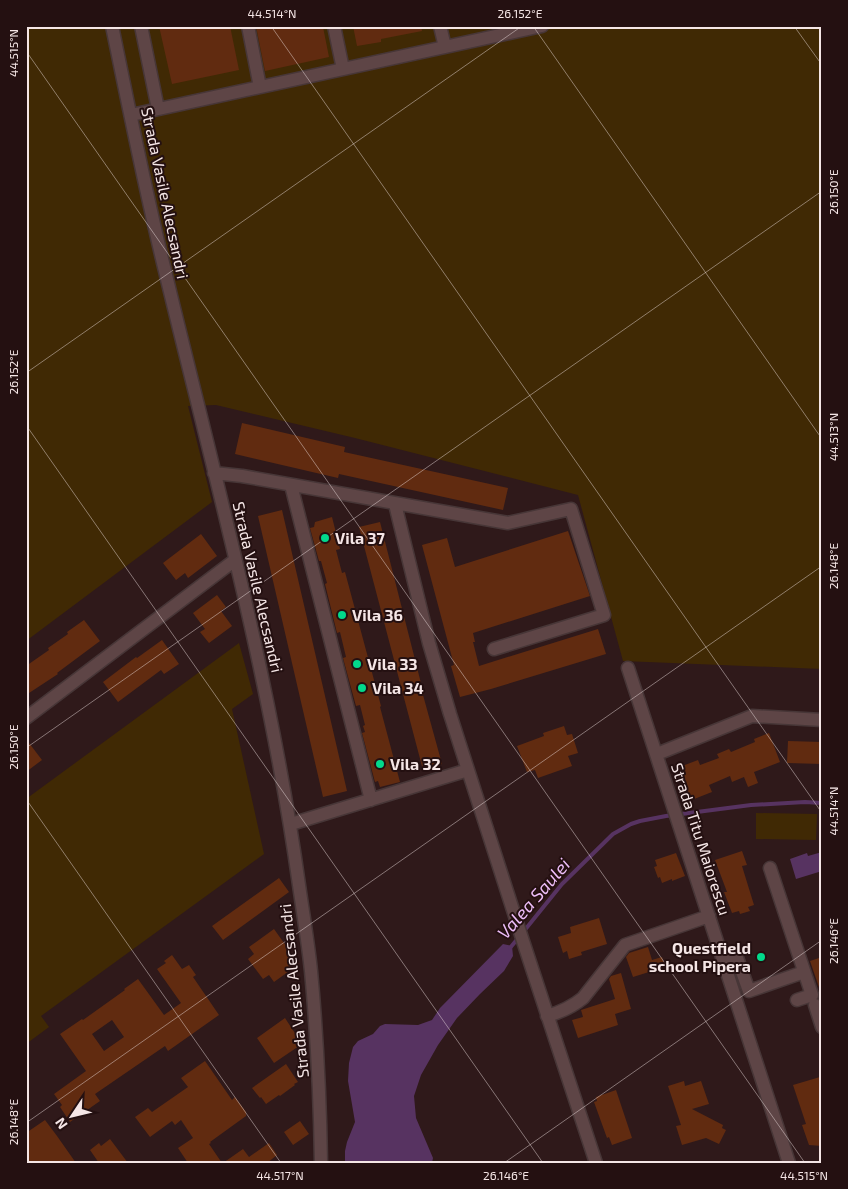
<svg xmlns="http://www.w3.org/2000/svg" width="848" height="1189" viewBox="0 0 848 1189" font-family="'Exo 2',sans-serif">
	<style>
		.green { fill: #402904 }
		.water { fill: #573361 }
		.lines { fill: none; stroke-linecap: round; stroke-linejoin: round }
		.stream { stroke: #573361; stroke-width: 4 }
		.building { fill: #612b10; fill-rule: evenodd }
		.minor-casing { stroke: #473637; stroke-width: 15 }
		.minor { stroke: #5e4546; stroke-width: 12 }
		.ticks { fill: none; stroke: #f5e6e6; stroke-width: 1; stroke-opacity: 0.45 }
		.poi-dot { fill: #02d98b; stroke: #241011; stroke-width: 2 }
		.labels { text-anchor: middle; stroke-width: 4; stroke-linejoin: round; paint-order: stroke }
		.street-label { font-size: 16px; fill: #f5e6e6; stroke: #241011 }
		.poi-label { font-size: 16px; font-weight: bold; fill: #f5e6e6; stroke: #241011; text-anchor: start }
		.water-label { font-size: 18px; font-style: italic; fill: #ecbdf8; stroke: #241011 }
		.neatline { fill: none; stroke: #f5e6e6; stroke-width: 2 }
		.ticks-label { font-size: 12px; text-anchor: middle; fill: #f5e6e6 }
	</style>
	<rect width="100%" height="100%" fill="#2f191a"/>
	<!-- green -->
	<path class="green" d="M 26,26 L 822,26 L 822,669 L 623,661 L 578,495 L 355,438 L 216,405 L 188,406 L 212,502 L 26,641 Z
		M 239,643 L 253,694 L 232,709 L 264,854 L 41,1016 L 49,1027 L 26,1044 L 26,799 Z
		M 756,813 L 817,814 L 816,840 L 756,839 Z"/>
	<!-- water -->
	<path class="water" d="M 822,852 L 822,871 L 796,879 L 790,859 L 807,853 L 808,856 Z
		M 503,944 L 512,946 L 513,956 L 504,971 L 480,994 L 457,1018 L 438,1045 L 421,1075 L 414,1096 L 416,1118 L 433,1158 L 432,1163 L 345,1163 L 345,1151 L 347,1142 L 355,1122 L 348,1081 L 349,1063 L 353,1047 L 358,1041 L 373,1034 L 380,1026 L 385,1024 L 418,1025 L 432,1020 L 440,1008 Z"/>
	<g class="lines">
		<!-- stream -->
		<path class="stream" d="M 524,931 L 562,884 L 613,834 L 631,824 L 640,821 L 666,816 L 751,805 L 805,802 L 822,803
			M 510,948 L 519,937"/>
	</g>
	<!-- building -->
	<path class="building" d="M 159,26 L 230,26 L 239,70 L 172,84 Z
		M 256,26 L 313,26 L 313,29 L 323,27 L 329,57 L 265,71 Z
		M 353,26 L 421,26 L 422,31 L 381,39 L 381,42 L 357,46 Z
		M 242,423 L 345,447 L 344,452 L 508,488 L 503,510 L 339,474 L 338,478 L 235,454 Z
		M 282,510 L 347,791 L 323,797 L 258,516 Z
		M 332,517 L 340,549 L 336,550 L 342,573 L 345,572 L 381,706 L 380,707 L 400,782 L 380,787 L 378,781 L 375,782 L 362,733 L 365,732 L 363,726 L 365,725 L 360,705 L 356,706 L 343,658 L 346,657 L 340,632 L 337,633 L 325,584 L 327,583 L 321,561 L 319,561 L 310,528 L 314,527 L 315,522 Z
		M 380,522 L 424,695 L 423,695 L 442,764 L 423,770 L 359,527 Z
		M 568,531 L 590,596 L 473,633 L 475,642 L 473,642 L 479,666 L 598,629 L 606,654 L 491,689 L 460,697 L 451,666 L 454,665 L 422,545 L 447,538 L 455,567 Z
		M 201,534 L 217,556 L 188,578 L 185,573 L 176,580 L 163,563 Z
		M 217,595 L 226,607 L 221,611 L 232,626 L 209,643 L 200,632 L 205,629 L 193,613 Z
		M 84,620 L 100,641 L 57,673 L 58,674 L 26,695 L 26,666 L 49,650 L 48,648 L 68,634 L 67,632 Z
		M 162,640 L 179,664 L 164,674 L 161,670 L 118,702 L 103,682 L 136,657 L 137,658 Z
		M 564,726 L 567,735 L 572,734 L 578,753 L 568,756 L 572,766 L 538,778 L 535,770 L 527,772 L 517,746 L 544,736 L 543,733 Z
		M 769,733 L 780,762 L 754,772 L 758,783 L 748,787 L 744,777 L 732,782 L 730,776 L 709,785 L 712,792 L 689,801 L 677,768 L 698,760 L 700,765 L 719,758 L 717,754 L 729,749 L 731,752 L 755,742 L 754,739 Z
		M 26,739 L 42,760 L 26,772 Z
		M 788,741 L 822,742 L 822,764 L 787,763 Z
		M 742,851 L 747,865 L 742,866 L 754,905 L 748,907 L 750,911 L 740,914 L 739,911 L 732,913 L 724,892 L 727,892 L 715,860 Z
		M 676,853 L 685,876 L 672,881 L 672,879 L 662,883 L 660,877 L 658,878 L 654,867 L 657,866 L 655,860 Z
		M 279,878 L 289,892 L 223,940 L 212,926 Z
		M 599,918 L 607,944 L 581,952 L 582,955 L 569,959 L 567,951 L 563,953 L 558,937 L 571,933 L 570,927 Z
		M 274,929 L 299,964 L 274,982 L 269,975 L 263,979 L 248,959 L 254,954 L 249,947 Z
		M 648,947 L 652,960 L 662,957 L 665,967 L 633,977 L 626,957 L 629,953 Z
		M 172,955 L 182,969 L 189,965 L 196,975 L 193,977 L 219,1015 L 168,1051 L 165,1046 L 95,1094 L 100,1101 L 70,1122 L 60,1107 L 62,1105 L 54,1094 L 86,1071 L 60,1034 L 82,1019 L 83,1020 L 125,990 L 124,989 L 138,979 L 164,1015 L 181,1003 L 157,969 L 166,963 L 164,961 ZM 112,1020 L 124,1037 L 104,1051 L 92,1034 Z
		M 822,957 L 822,989 L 820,990 L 810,961 Z
		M 621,973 L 631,1009 L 615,1014 L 618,1025 L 578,1038 L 572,1020 L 583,1017 L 581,1010 L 615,999 L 609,979 L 611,976 Z
		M 285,1018 L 302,1044 L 274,1063 L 257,1038 Z
		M 205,1061 L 232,1100 L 235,1097 L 246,1112 L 246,1116 L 210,1142 L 211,1143 L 209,1144 L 222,1163 L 188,1163 L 178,1148 L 193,1138 L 181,1120 L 175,1125 L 172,1121 L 150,1137 L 135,1117 L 148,1108 L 152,1112 L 188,1087 L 181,1078 Z
		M 286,1064 L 298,1082 L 294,1084 L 295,1085 L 280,1096 L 279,1095 L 266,1104 L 261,1097 L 260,1098 L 252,1088 Z
		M 820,1077 L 822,1082 L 822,1146 L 809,1145 L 802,1125 L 806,1124 L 793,1085 Z
		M 684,1081 L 685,1086 L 701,1081 L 709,1104 L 692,1109 L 723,1125 L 722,1128 L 726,1130 L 719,1144 L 706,1138 L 682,1145 L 676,1126 L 681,1125 L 668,1086 Z
		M 616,1090 L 632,1138 L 612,1145 L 609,1137 L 607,1138 L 594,1102 L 597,1101 L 596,1097 Z
		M 45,1120 L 57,1136 L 76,1163 L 26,1163 L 26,1133 Z
		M 300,1121 L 309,1134 L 293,1145 L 284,1132 Z
		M 110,1139 L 128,1163 L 99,1163 L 90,1150 L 99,1143 L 101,1146 Z
		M 269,1143 L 277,1155 L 267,1163 L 223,1163 L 243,1149 L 249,1157 Z"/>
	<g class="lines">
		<!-- minor casing -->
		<g class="minor-casing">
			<path id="minor" d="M 112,26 C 129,108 145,190 165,271 C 214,474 270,677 299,885 C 303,913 308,942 311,971 C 317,1035 320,1099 321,1163
				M 141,26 L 158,109
				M 248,26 L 260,87
				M 334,26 L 343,69
				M 440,26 L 445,47
				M 131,115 L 542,26
				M 214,473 L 242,476 L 508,523 L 571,509 L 604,615 L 494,649
				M 291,485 L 371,800
				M 395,504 L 429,643 L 450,714 L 521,935 L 596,1163
				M 628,668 L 789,1163
				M 26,718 L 235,560
				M 657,754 L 752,716 L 822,720
				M 291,824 L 468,770
				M 770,868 L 812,995 L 797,1000
				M 723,959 L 736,955 L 749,991 L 804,972
				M 815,1005 L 822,1027
				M 547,1016 C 561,1012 572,1007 583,998 L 625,945 L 709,916"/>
		</g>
		<!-- minor -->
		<use href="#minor" class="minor"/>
	</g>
	<!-- ticks -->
	<path class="ticks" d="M 271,26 L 822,813M 533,26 L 822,439M 794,26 L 822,65M 26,51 L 805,1163M 26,373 L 522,26M 26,425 L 543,1163M 26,748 L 822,191M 26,799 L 281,1163M 26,1123 L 822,566M 504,1163 L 822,940"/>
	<!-- markers -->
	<g class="poi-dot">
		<circle cx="325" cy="538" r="5"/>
		<circle cx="342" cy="615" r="5"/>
		<circle cx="357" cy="664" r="5"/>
		<circle cx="362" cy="688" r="5"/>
		<circle cx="380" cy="764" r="5"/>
		<circle cx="761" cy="957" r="5"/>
	</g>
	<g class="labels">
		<!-- street labels -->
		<g class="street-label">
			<text transform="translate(165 193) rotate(78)" y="6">Strada Vasile Alecsandri</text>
			<text transform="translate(258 587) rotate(77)" y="6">Strada Vasile Alecsandri</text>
			<text transform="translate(701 839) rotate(72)" y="6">Strada Titu Maiorescu</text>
			<text transform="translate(294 991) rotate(-96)" y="6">Strada Vasile Alecsandri</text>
		</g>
		<!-- poi labels -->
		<g class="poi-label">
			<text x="335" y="544">Vila 37</text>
			<text x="352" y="621">Vila 36</text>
			<text x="367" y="670">Vila 33</text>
			<text x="372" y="694">Vila 34</text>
			<text x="390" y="770">Vila 32</text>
			<text x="751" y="954" text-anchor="end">Questfield<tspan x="751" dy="18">school Pipera</tspan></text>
		</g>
		<!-- water labels -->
		<g class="water-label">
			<text transform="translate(534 899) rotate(-49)" y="6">Valea Saulei</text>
		</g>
	</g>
	<!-- border -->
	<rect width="848" height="1189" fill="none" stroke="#241011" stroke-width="55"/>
	<!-- north arrow -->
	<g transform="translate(72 1116) rotate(235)" stroke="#241011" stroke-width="4" paint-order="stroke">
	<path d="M0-4L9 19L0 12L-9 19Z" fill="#f5e6e6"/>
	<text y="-8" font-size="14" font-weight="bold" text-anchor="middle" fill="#f5e6e6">N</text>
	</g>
	<rect x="28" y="28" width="792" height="1134" class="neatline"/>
	<g class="ticks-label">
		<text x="272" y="18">44.514°N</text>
		<text x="520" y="18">26.152°E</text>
		<text transform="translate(14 53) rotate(-90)" y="4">44.515°N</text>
		<text transform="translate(834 192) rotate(-90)" y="4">26.150°E</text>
		<text transform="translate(14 372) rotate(-90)" y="4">26.152°E</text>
		<text transform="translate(834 437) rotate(-90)" y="4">44.513°N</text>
		<text transform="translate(834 566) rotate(-90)" y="4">26.148°E</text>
		<text transform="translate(14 747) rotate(-90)" y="4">26.150°E</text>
		<text transform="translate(834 811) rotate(-90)" y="4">44.514°N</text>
		<text transform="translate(834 941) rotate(-90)" y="4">26.146°E</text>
		<text transform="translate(14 1122) rotate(-90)" y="4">26.148°E</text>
		<text x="280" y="1180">44.517°N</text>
		<text x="506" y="1180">26.146°E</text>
		<text x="804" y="1180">44.515°N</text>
	</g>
</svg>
